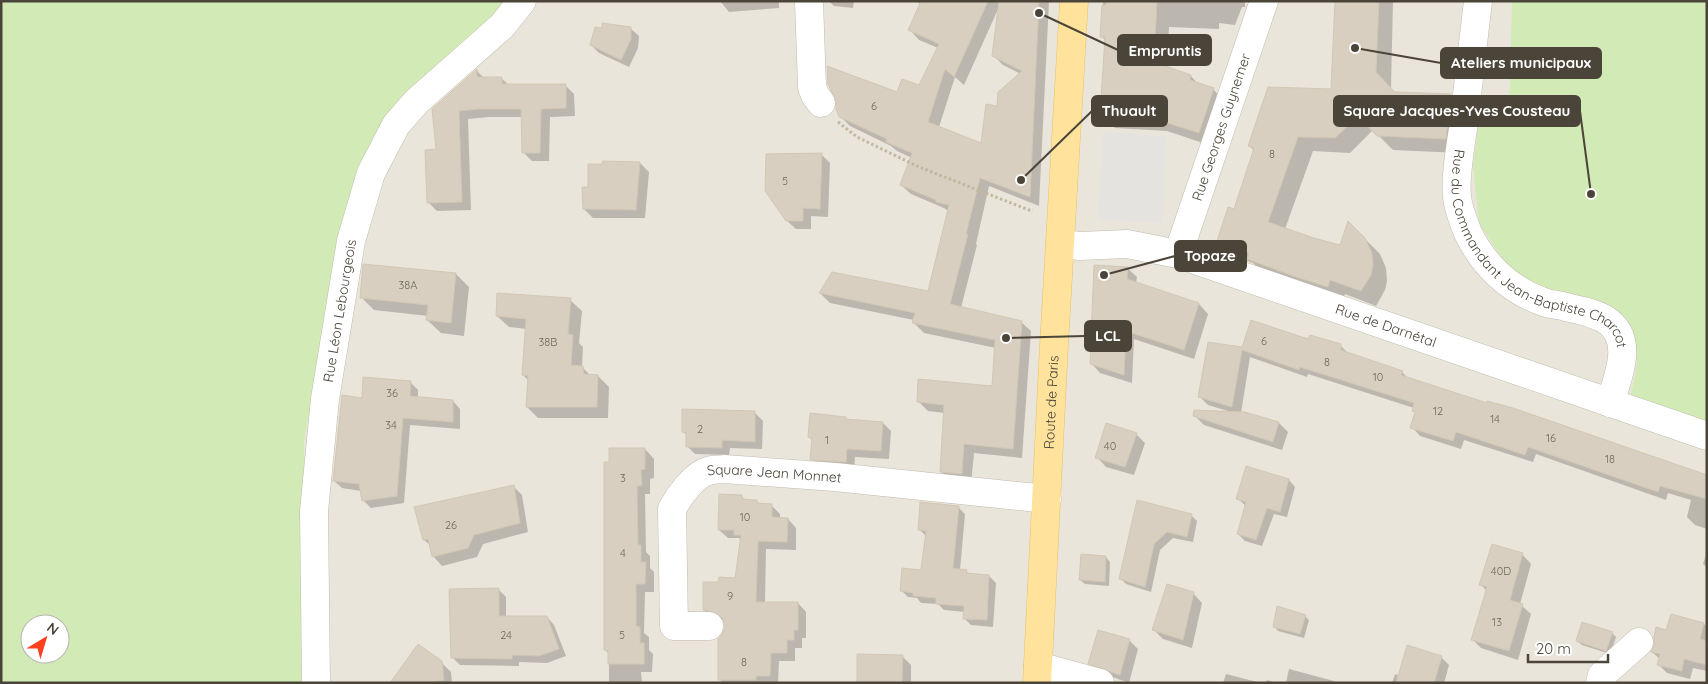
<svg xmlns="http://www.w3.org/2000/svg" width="1708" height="684" viewBox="0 0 1708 684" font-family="Quicksand,sans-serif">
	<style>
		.residential { fill: #eae5da }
		.green { fill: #d2eab5; fill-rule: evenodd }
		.parking { fill: #e5e3e0 }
		.shadow { fill: #0003; fill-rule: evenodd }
		.building { fill: #d8cfc1; stroke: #d3c7b4 }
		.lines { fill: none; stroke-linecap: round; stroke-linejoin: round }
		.minor-casing { stroke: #c2bbae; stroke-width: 29 }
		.major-casing { stroke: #e6c16a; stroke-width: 29 }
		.path { stroke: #c4b79f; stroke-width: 3; stroke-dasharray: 2.5 2.5; stroke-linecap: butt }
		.minor { stroke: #fff; stroke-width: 28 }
		.major { stroke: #ffe39c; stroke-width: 28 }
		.labels { text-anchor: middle; stroke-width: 5; stroke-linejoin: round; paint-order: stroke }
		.number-label { font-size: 11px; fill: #6e675b }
		.street-label { font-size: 14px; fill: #4b4439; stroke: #fff }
		.leader { fill: none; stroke: #4b4439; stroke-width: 2 }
		.callout-dot { fill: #4b4439; stroke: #fff; stroke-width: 2 }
		.callout { fill: #4b4439; stroke: #4b4439; stroke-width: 2 }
		.callout-label { font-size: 15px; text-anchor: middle; font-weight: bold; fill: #fff }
	</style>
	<rect width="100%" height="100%" fill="#f6f3ec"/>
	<!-- residential -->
	<path class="residential" d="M 509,1 L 1707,1 L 1707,683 L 308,683 L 304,441 L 342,241 L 373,137 L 434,71 Z"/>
	<!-- green -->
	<path class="green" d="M 1,1 L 509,1 L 434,71 L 373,137 L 342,241 L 304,441 L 308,683 L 1,683 ZM 30,624 L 60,624 L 60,654 L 30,654 Z
		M 1512,1 L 1707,1 L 1707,421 L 1631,395 L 1637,364 L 1632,337 L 1513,275 L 1479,223 L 1473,166 L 1481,109 L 1509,112 Z"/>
	<!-- parking -->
	<path class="parking" d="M 1103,131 L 1165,137 L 1163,223 L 1098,220 Z"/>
	<!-- shadow -->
	<path class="shadow" d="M 720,1 L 779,1 L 779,8 L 729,12 Z
		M 829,1 L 854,1 L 853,8 L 834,6 Z
		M 917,1 L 1049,1 L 1039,206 L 989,186 L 976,244 L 977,245 L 961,308 L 1021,322 L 1031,331 L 1022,458 L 974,453 L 971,484 L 951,481 L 941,472 L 945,413 L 928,411 L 918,401 L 994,388 L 996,348 L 924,333 L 914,323 L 914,320 L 830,303 L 820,293 L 928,293 L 948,211 L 944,208 L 911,194 L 901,185 L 912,158 L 897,151 L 891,146 L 850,126 L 840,116 L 920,87 L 938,48 L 919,40 L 910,30 L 921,5 ZM 999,7 L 994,56 L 1003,65 L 1021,74 L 998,107 L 982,145 L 939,127 L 955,77 L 964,85 Z
		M 1103,1 L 1245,1 L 1245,7 L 1242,7 L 1235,25 L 1219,23 L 1219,29 L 1169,27 L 1167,68 L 1191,76 L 1199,85 L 1213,89 L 1226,103 L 1212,146 L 1167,131 L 1115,128 L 1102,114 L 1106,41 L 1102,37 Z
		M 1336,1 L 1393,1 L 1391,88 L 1396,93 L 1451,95 L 1466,110 L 1460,153 L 1393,150 L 1373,130 L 1350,153 L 1313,151 L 1285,229 L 1341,247 L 1349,223 L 1380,254 L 1386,268 L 1387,281 L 1385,290 L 1376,306 L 1345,294 L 1342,301 L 1264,273 L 1253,263 L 1234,256 L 1219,241 L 1234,211 L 1254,151 L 1250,146 L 1332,90 Z
		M 630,28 L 639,36 L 638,48 L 629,67 L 599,53 L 591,45 Z
		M 477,71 L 484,78 L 501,78 L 509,85 L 565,85 L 574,94 L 575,116 L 550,117 L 549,161 L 532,161 L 523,152 L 523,117 L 489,117 L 468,119 L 471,210 L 437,211 L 428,202 L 438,151 Z
		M 821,154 L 830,163 L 828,217 L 811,216 L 811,229 L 796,229 L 787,221 Z
		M 640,163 L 649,172 L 645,218 L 593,218 L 584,209 L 589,188 Z
		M 1127,268 L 1137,277 L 1136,284 L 1199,304 L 1208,314 L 1194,359 L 1134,339 L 1132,383 L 1100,373 L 1091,363 Z
		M 456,274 L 469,287 L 464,336 L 441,333 L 427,320 L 428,316 L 374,310 L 361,297 Z
		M 570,300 L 582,311 L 579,343 L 583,347 L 582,367 L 591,376 L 598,376 L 609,387 L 608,418 L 538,418 L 527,407 L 529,381 L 523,375 L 527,329 L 509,327 L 497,316 Z
		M 1309,341 L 1340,345 L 1349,354 L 1402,372 L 1409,379 L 1706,476 L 1707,475 L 1707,529 L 1695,525 L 1687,517 L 1691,500 L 1668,493 L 1666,500 L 1536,454 L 1533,462 L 1464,440 L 1461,449 L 1420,436 L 1412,427 L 1416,413 L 1413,410 L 1414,408 L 1308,374 L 1307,377 L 1250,357 L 1241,413 L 1279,423 L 1288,432 L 1282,450 L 1204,425 L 1195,416 L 1231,412 L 1208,405 L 1199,396 L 1242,348 Z
		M 410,382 L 418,390 L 418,398 L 453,401 L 460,409 L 460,429 L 410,425 L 404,503 L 371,508 L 363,500 L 361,491 L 342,488 L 334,481 L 363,400 Z
		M 755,413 L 763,421 L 762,449 L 730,448 L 729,455 L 695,454 L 687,446 L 688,436 L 683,432 Z
		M 845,418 L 848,421 L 883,423 L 891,431 L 889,459 L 855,457 L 854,470 L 820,467 L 811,459 L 813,441 L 809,437 Z
		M 1136,434 L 1145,443 L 1134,475 L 1106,467 L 1097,457 Z
		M 645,449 L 654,459 L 654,478 L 650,479 L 650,494 L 645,494 L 646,552 L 650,556 L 650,568 L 654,572 L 654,592 L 645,592 L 644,633 L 649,637 L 649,650 L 653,654 L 652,672 L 641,672 L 642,683 L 609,683 L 609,654 L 605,650 L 610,463 Z
		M 1289,480 L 1295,487 L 1287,517 L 1274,514 L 1262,546 L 1245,541 L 1238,534 L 1246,506 L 1238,499 Z
		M 513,486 L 522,495 L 528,532 L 483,544 L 477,557 L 442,566 L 433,556 L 431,546 L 424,540 Z
		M 741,496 L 745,500 L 756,501 L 760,505 L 771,505 L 780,514 L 780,519 L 788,519 L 796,528 L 796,550 L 766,549 L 765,603 L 798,603 L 806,612 L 806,638 L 802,638 L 802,648 L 795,648 L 795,661 L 779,661 L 778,683 L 723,683 L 719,679 L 726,625 L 724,620 L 713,619 L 704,610 L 720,583 L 736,579 L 741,541 L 739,538 L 728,538 L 719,530 Z
		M 1138,502 L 1191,515 L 1197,521 L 1193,542 L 1173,538 L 1160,550 L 1151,592 L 1126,584 L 1120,578 Z
		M 958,507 L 965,514 L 960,570 L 966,571 L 970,575 L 989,576 L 996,583 L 993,627 L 971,625 L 964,618 L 965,612 L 944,610 L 938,604 L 921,603 L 917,598 L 908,597 L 901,590 L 923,571 L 926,536 L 919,529 Z
		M 1707,551 L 1707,567 L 1703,564 Z
		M 1522,554 L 1531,564 L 1520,604 L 1531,614 L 1518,660 L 1481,648 L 1472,639 L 1487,591 L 1481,585 Z
		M 1106,557 L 1110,562 L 1109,586 L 1085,584 L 1080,580 Z
		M 498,589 L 506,597 L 506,617 L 547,617 L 554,625 L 566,656 L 547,663 L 519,662 L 519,666 L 460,665 L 452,657 Z
		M 1193,593 L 1202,603 L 1192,648 L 1163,639 L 1154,630 Z
		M 1305,616 L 1309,620 L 1304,638 L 1278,631 L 1274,626 Z
		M 1704,624 L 1707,627 L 1707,671 L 1693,668 L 1690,679 L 1667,673 L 1658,664 L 1660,659 L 1652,652 L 1667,631 Z
		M 1612,633 L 1616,637 L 1610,654 L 1582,645 L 1577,641 Z
		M 1129,640 L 1138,649 L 1129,683 L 1099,672 L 1090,663 Z
		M 902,656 L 911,665 L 911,683 L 858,683 Z
		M 1441,657 L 1449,665 L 1444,683 L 1392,683 L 1395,674 L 1400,676 Z
		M 441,662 L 451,672 L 452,683 L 391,683 Z
		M 1289,669 L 1334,681 L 1336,683 L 1286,683 Z
		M 1226,674 L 1261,683 L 1223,683 Z
		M 1267,680 L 1277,683 L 1266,683 Z"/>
	<!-- building -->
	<path class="building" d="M 921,1 L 988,1 L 954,77 L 945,69 L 928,122 L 981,143 L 986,104 L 997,106 L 998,92 L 1022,71 L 992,56 L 999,1 L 1039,1 L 1030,197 L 980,178 L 966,234 L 968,234 L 950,304 L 1022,321 L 1013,449 L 964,444 L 962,474 L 940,472 L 944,405 L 917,402 L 918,379 L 992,386 L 995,340 L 912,323 L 915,313 L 819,293 L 832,272 L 928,291 L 949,205 L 936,202 L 936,200 L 900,185 L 912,153 L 886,142 L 887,139 L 839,117 L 836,109 L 836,101 L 828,84 L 827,66 L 897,92 L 902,79 L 919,85 L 939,44 L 908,30 Z
		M 1106,1 L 1157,1 L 1154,62 L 1191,75 L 1190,80 L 1214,88 L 1199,133 L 1152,118 L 1100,115 L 1105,37 L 1100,37 L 1102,5 L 1106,5 Z
		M 1335,1 L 1379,1 L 1376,72 L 1395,92 L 1451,94 L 1446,139 L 1377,136 L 1358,116 L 1335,138 L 1298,137 L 1268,222 L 1314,238 L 1340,245 L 1348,221 L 1365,238 L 1372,253 L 1373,265 L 1371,275 L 1361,291 L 1330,280 L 1328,287 L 1299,278 L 1247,259 L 1249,253 L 1217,241 L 1228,207 L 1234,209 L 1254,148 L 1248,146 L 1268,87 L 1331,89 Z
		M 602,23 L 631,27 L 631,39 L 621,60 L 590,45 L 595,27 L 602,28 Z
		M 477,69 L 477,77 L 502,77 L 502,84 L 566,84 L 566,108 L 541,109 L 540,153 L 522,153 L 521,109 L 479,109 L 459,111 L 462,202 L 427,203 L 425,150 L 436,149 L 432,109 Z
		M 822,153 L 820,209 L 803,208 L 803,221 L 786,221 L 765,191 L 766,154 Z
		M 603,161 L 640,162 L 636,210 L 583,209 L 582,187 L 588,187 L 588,164 L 602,164 Z
		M 363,264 L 456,273 L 451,323 L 426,320 L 428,305 L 360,298 Z
		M 1094,265 L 1128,267 L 1127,279 L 1199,303 L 1184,350 L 1126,331 L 1124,375 L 1090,364 Z
		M 497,293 L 571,298 L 568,334 L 573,335 L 571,365 L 583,366 L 584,374 L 598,375 L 597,407 L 526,407 L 528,376 L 522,375 L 526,319 L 496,316 Z
		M 1251,320 L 1308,339 L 1310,335 L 1341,344 L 1341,350 L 1403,371 L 1401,375 L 1487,403 L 1487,401 L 1513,408 L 1707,475 L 1707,499 L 1660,486 L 1658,492 L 1528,447 L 1525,455 L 1456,432 L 1453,441 L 1410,428 L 1415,412 L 1412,411 L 1414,403 L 1300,367 L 1299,370 L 1242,350 L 1232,407 L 1198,397 L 1208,342 L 1242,347 Z
		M 363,377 L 411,381 L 410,396 L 453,400 L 453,422 L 403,418 L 397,496 L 362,501 L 359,484 L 333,481 L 342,395 L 362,398 Z
		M 682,409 L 755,411 L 755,442 L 722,440 L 722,448 L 686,447 L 686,433 L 682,432 Z
		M 1194,410 L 1245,412 L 1279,422 L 1273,442 L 1193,416 Z
		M 810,413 L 846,417 L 845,419 L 883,422 L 881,451 L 847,449 L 846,462 L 810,460 L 812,438 L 808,437 Z
		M 1106,423 L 1137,433 L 1125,467 L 1095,458 Z
		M 609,448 L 645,448 L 645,469 L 641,470 L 642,485 L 637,486 L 638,545 L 641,545 L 641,562 L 646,562 L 645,584 L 636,584 L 636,626 L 640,627 L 640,643 L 644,643 L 644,664 L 608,664 L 608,651 L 604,650 L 604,462 L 609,462 Z
		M 1246,466 L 1289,479 L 1280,512 L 1267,508 L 1256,540 L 1237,534 L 1246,502 L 1236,499 Z
		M 514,485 L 520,523 L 474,535 L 468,548 L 432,557 L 428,539 L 423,540 L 414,507 Z
		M 719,494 L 742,495 L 742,499 L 757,500 L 757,503 L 772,504 L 772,517 L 788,518 L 787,542 L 758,541 L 756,602 L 798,602 L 798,630 L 794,630 L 794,640 L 787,640 L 787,653 L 771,653 L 770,676 L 756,676 L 756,680 L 718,680 L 718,639 L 723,633 L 725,626 L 723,619 L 717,613 L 703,610 L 703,582 L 718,582 L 719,577 L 735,578 L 741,535 L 734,535 L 734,530 L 718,530 Z
		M 1137,500 L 1192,514 L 1187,537 L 1167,532 L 1154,544 L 1145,587 L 1119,579 Z
		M 920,502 L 959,506 L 953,568 L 967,570 L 966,573 L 989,575 L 987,620 L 963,619 L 964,606 L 936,604 L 936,598 L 913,596 L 913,593 L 900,591 L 902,568 L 921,570 L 926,531 L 918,530 Z
		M 1492,544 L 1523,553 L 1510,600 L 1523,604 L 1509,651 L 1471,640 L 1487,587 L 1479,585 Z
		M 1081,554 L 1106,556 L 1105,582 L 1079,580 Z
		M 1167,584 L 1194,592 L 1183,640 L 1152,630 Z
		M 499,588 L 499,616 L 547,616 L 559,649 L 539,656 L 512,655 L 512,659 L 451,658 L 449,589 Z
		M 1277,606 L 1306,615 L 1300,634 L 1273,627 Z
		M 1671,614 L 1704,623 L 1700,639 L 1707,641 L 1707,665 L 1684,659 L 1682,671 L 1657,665 L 1660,654 L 1651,652 L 1654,646 L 1654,637 L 1656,627 L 1666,630 Z
		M 1582,622 L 1613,632 L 1606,651 L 1576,641 Z
		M 1098,630 L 1130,639 L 1120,675 L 1088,664 Z
		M 418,644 L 442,661 L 444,680 L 428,683 L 390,683 Z
		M 1407,645 L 1442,656 L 1434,683 L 1396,683 Z
		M 857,654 L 903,655 L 902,683 L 857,683 Z"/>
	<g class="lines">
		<!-- minor casing -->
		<g class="minor-casing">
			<g id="minor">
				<path d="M 809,1 L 812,87 L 815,95 L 821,103"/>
				<path id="s1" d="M 1478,1 C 1473,44 1468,86 1463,129 C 1460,149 1455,177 1457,197 C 1458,208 1464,223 1468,233 C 1483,264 1508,289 1541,301 C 1549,305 1558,304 1566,307 C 1579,310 1595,313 1606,320 C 1635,339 1618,377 1610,403"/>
				<path id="s2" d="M 1060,244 L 1080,246 L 1127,244 L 1178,254 L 1707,436"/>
				<path id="s3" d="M 1178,254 L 1264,1"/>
				<path id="s4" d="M 709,626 L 674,626 L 672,509 C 679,496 694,475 708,471 C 713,469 719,470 724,469 L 835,477 L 1047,499"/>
				<path d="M 1038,666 L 1100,683"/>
				<path id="s5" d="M 316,683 L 314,511 L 325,399 L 351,241 L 371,173 L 396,125 L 416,102 L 502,26 L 522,1"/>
				<path d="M 1600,683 L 1602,675 L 1639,642"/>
			</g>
		</g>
		<!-- major casing -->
		<g class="major-casing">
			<g id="major">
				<path id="s6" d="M 1037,683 L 1054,345 L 1074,1"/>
			</g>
		</g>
		<!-- path -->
		<path class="path" d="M 838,122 L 857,137 L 919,167 L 1029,210 L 1033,210"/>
		<!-- minor -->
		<use href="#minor" class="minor"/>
		<!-- major -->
		<use href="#major" class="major"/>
	</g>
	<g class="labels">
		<!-- number labels -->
		<g class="number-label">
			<text x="874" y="110">6</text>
			<text x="1272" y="158">8</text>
			<text x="785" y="185">5</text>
			<text x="408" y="289">38A</text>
			<text x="1264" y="345">6</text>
			<text x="548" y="346">38B</text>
			<text x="1327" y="366">8</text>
			<text x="1378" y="381">10</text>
			<text x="392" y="397">36</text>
			<text x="1438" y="415">12</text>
			<text x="1495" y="423">14</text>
			<text x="391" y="429">34</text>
			<text x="700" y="433">2</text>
			<text x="1551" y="442">16</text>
			<text x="827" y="444">1</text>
			<text x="1110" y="450">40</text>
			<text x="1610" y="463">18</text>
			<text x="623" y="482">3</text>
			<text x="745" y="521">10</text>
			<text x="451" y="529">26</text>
			<text x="623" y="557">4</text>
			<text x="1501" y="575">40D</text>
			<text x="730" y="600">9</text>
			<text x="1497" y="626">13</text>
			<text x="506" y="639">24</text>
			<text x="622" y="639">5</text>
			<text x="744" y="666">8</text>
		</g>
		<!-- street labels -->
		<g class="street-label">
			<text dy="5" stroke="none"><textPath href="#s3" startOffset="134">Rue Georges Guynemer</textPath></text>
			<text dy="5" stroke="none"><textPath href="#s1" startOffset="294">Rue du Commandant Jean-Baptiste Charcot</textPath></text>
			<text dy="5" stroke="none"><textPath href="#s5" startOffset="374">Rue Léon Lebourgeois</textPath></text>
			<text dy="5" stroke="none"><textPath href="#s2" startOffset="339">Rue de Darnétal</textPath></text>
			<text dy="5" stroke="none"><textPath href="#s6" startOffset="281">Route de Paris</textPath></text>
			<text dy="5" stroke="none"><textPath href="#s4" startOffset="272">Square Jean Monnet</textPath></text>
		</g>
	</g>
	<!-- callouts -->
	<path class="leader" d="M1039 13L1118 50M1355 48L1441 63M1591 194L1580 111M1021 180L1092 111M1104 275L1175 256M1006 338L1085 336"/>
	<g class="callout-dot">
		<circle cx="1039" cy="13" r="5"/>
		<circle cx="1355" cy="48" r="5"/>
		<circle cx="1591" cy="194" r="5"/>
		<circle cx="1021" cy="180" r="5"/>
		<circle cx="1104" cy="275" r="5"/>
		<circle cx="1006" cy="338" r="5"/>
	</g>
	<g class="callout">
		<rect x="1118" y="35" width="93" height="30" rx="5"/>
		<rect x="1441" y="48" width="160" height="30" rx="5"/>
		<rect x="1334" y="96" width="246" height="30" rx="5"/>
		<rect x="1092" y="96" width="75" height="30" rx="5"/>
		<rect x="1175" y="241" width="71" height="30" rx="5"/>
		<rect x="1085" y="321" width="46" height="30" rx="5"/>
	</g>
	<g class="callout-label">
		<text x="1165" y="56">Empruntis</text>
		<text x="1521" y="68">Ateliers municipaux</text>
		<text x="1457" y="116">Square Jacques-Yves Cousteau</text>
		<text x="1129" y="116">Thuault</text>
		<text x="1210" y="261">Topaze</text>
		<text x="1108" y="341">LCL</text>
	</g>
	<!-- border -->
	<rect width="1708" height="684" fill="none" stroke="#4b4439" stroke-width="5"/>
	<!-- north arrow -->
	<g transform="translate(45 639) rotate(38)"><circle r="24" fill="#ffffff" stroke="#b7b4b0"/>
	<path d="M0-4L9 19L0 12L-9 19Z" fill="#fc3f1d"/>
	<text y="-8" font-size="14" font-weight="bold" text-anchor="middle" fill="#4b4439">N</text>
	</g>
	<!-- scale -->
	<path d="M1528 654v8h80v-8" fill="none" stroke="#4b4439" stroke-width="2.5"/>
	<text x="1536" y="654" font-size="15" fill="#4b4439" stroke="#ffffff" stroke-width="4" paint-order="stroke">20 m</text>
</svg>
